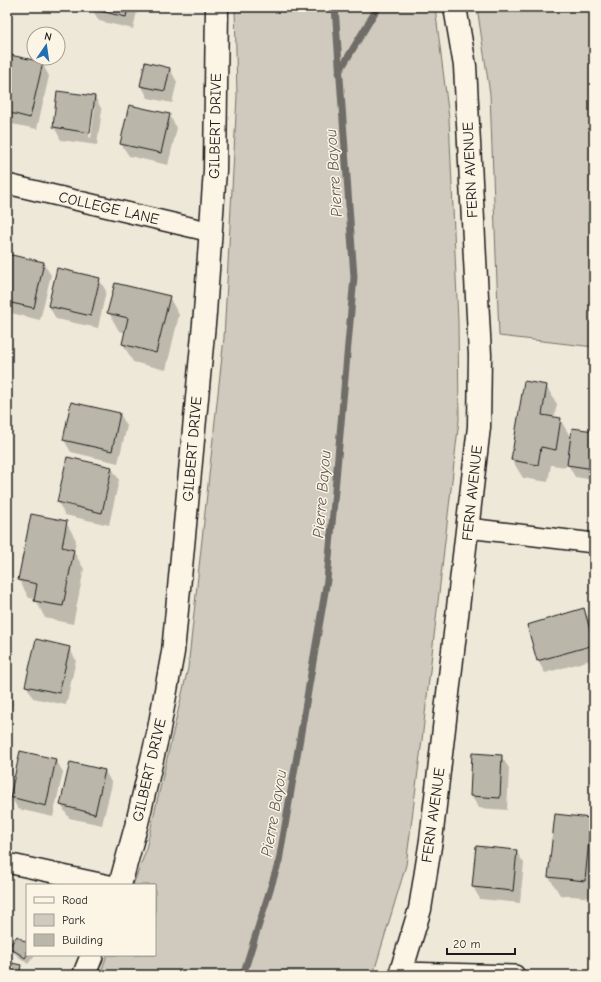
<svg xmlns="http://www.w3.org/2000/svg" width="601" height="982" viewBox="0 0 601 982" font-family="'Comic Neue',sans-serif">
	<style>
		.green { fill: #cfcabd; stroke: #76736c }
		.shadow { fill: #0003; fill-rule: evenodd }
		.lines { fill: none; stroke-linecap: round; stroke-linejoin: round }
		.stream { stroke: #6f6c67; stroke-width: 7 }
		.building { fill: #bab6aa; stroke: #1c1c1c }
		.street-casing { stroke: #1c1c1c; stroke-width: 22 }
		.secondary-casing { stroke: #1c1c1c; stroke-width: 25 }
		.street { stroke: #fcf5e5; stroke-width: 19 }
		.secondary { stroke: #fcf5e5; stroke-width: 22 }
		.labels { text-anchor: middle; stroke-width: 3; stroke-linejoin: round; paint-order: stroke }
		.street-label { font-size: 15px; fill: #1c1c1c; stroke: #fcf5e5 }
		.water-label { font-size: 16px; font-style: italic; fill: #5b5854; stroke: #fcf5e5 }
	</style>
	<rect width="100%" height="100%" fill="#eee8d9"/>
	<filter id="ink" filterUnits="userSpaceOnUse"><feTurbulence type="fractalNoise" baseFrequency=".025" numOctaves="2"/><feDisplacementMap in="SourceGraphic" scale="8" xChannelSelector="R" yChannelSelector="G"/><feConvolveMatrix kernelMatrix="1 2 1 2 8 2 1 2 1" color-interpolation-filters="sRGB"/></filter>
	<g filter="url(#ink)">
		<!-- green -->
		<path class="green" d="M 235,7 L 435,7 L 449,118 L 458,321 L 459,420 L 422,740 L 406,865 L 373,975 L 100,975 L 107,955 L 155,955 L 155,885 L 133,885 L 145,853 L 188,668 L 224,338 L 237,96 Z
			M 477,7 L 594,7 L 594,347 L 499,336 L 490,94 Z"/>
		<!-- shadow -->
		<path class="shadow" d="M 93,7 L 138,7 L 133,29 L 99,21 L 92,9 Z
			M 42,63 L 49,76 L 37,129 L 7,123 L 7,74 Z
			M 170,69 L 177,82 L 172,103 L 148,98 L 141,85 Z
			M 58,93 L 95,97 L 102,110 L 97,145 L 61,140 L 54,127 ZM 93,107 L 95,107 L 91,138 L 89,137 Z
			M 169,115 L 177,128 L 168,165 L 129,156 L 121,144 Z
			M 7,255 L 43,263 L 51,275 L 40,320 L 7,312 Z
			M 58,269 L 99,279 L 106,291 L 98,328 L 56,319 L 49,306 Z
			M 169,297 L 179,315 L 166,370 L 133,362 L 123,344 L 126,333 L 119,331 L 109,313 Z
			M 525,382 L 546,386 L 557,404 L 554,418 L 560,419 L 571,438 L 594,432 L 594,480 L 575,477 L 567,463 L 566,467 L 551,465 L 548,482 L 523,478 L 512,460 Z
			M 120,414 L 127,426 L 118,463 L 71,452 L 64,440 Z
			M 112,468 L 119,480 L 109,525 L 65,515 L 58,502 Z
			M 66,522 L 76,540 L 74,552 L 84,569 L 73,624 L 45,618 L 35,599 L 29,598 L 19,580 Z
			M 583,609 L 591,622 L 594,633 L 594,659 L 545,673 L 538,661 L 528,625 Z
			M 69,648 L 76,660 L 66,705 L 33,698 L 26,685 Z
			M 7,692 L 13,703 L 7,728 Z
			M 501,756 L 509,768 L 507,810 L 479,808 L 471,796 Z
			M 56,760 L 63,772 L 53,817 L 18,809 L 11,797 Z
			M 7,762 L 12,770 L 7,791 Z
			M 71,764 L 105,771 L 112,784 L 102,825 L 69,818 L 61,805 Z
			M 590,819 L 594,825 L 594,898 L 560,895 L 549,877 Z
			M 516,851 L 524,863 L 520,903 L 480,899 L 473,887 Z
			M 27,945 L 27,955 L 35,955 L 28,964 L 14,953 L 11,947 Z
			M 7,963 L 20,966 L 25,975 L 7,975 Z"/>
		<g class="lines">
			<!-- stream -->
			<path class="stream" d="M 339,72 L 378,7
				M 243,975 L 279,861 L 327,580 L 354,277 L 335,7"/>
		</g>
		<!-- building -->
		<path class="building" d="M 92,7 L 128,7 L 126,17 L 91,9 Z
			M 10,55 L 43,62 L 30,118 L 7,112 L 7,69 Z
			M 145,62 L 170,68 L 165,91 L 140,86 Z
			M 57,91 L 95,96 L 90,133 L 53,127 Z
			M 129,105 L 170,114 L 161,153 L 120,144 Z
			M 7,254 L 44,262 L 34,308 L 7,302 Z
			M 57,268 L 100,278 L 91,316 L 48,306 Z
			M 115,283 L 170,296 L 156,353 L 122,344 L 128,318 L 107,313 Z
			M 524,381 L 547,385 L 542,415 L 561,418 L 556,450 L 541,447 L 538,465 L 511,460 Z
			M 71,402 L 120,413 L 112,451 L 63,440 Z
			M 572,428 L 594,431 L 594,469 L 567,465 Z
			M 67,457 L 112,467 L 102,513 L 57,502 Z
			M 31,514 L 67,521 L 62,547 L 74,550 L 63,606 L 34,601 L 37,584 L 18,580 Z
			M 584,608 L 594,645 L 537,661 L 527,625 Z
			M 36,639 L 70,647 L 59,693 L 25,686 Z
			M 20,751 L 56,759 L 46,806 L 10,797 Z
			M 472,753 L 502,755 L 500,798 L 470,796 Z
			M 70,762 L 105,770 L 95,814 L 60,805 Z
			M 555,814 L 591,818 L 585,881 L 548,877 Z
			M 476,846 L 517,850 L 513,891 L 472,887 Z
			M 17,936 L 27,943 L 27,955 L 25,958 L 9,947 Z
			M 7,962 L 21,965 L 19,975 L 7,975 Z"/>
		<g class="lines">
			<!-- street casing -->
			<g class="street-casing">
				<path id="street" d="M 7,184 L 211,232
					M 468,528 L 594,543
					M 7,863 L 109,885
					M 402,972 L 515,975"/>
			</g>
			<!-- secondary casing -->
			<g class="secondary-casing">
				<path id="secondary" d="M 120,885 L 137,823 L 158,734 L 173,652 L 205,313 L 215,170 L 217,7
					M 84,975 L 92,955
					M 400,975 L 420,909 L 431,840 L 479,427 L 480,355 L 465,66 L 455,7"/>
			</g>
			<!-- street -->
			<use href="#street" class="street"/>
			<!-- secondary -->
			<use href="#secondary" class="secondary"/>
		</g>
	</g>
	<g class="labels">
		<!-- street labels -->
		<g class="street-label">
			<text transform="translate(215 126) rotate(-89)" y="5">GILBERT DRIVE</text>
			<text transform="translate(470 170) rotate(-93)" y="5">FERN AVENUE</text>
			<text transform="translate(109 208) rotate(13)" y="5">COLLEGE LANE</text>
			<text transform="translate(192 449) rotate(-85)" y="5">GILBERT DRIVE</text>
			<text transform="translate(472 493) rotate(-84)" y="5">FERN AVENUE</text>
			<text transform="translate(149 770) rotate(-77)" y="5">GILBERT DRIVE</text>
			<text transform="translate(433 815) rotate(-82)" y="5">FERN AVENUE</text>
		</g>
		<!-- water labels -->
		<g class="water-label">
			<text transform="translate(333 173) rotate(-94)" y="6">Pierre Bayou</text>
			<text transform="translate(321 494) rotate(-85)" y="6">Pierre Bayou</text>
			<text transform="translate(273 813) rotate(-80)" y="6">Pierre Bayou</text>
		</g>
	</g>
	<!-- margin -->
	<rect width="601" height="982" fill="none" stroke="#fcf5e5" stroke-width="24"/>
	<rect x="12" y="12" width="577" height="958" fill="none" stroke="#1c1c1c" stroke-width="1.5" filter="url(#ink)"/>
	<!-- legend -->
	<rect x="26" y="884" width="130" height="72" fill="#fcf5e5" stroke="#a29e95"/>
	<rect x="34" y="897" width="20" height="6" fill="#fcf5e5" stroke="#a29e95"/>
	<text x="62" y="904" font-size="12" fill="#1c1c1c">Road</text>
	<rect x="34" y="914" width="20" height="12" fill="#cfcabd" stroke="#a29e95"/>
	<text x="62" y="924" font-size="12" fill="#1c1c1c">Park</text>
	<rect x="34" y="934" width="20" height="12" fill="#bab6aa" stroke="#a29e95"/>
	<text x="62" y="944" font-size="12" fill="#1c1c1c">Building</text>
	<!-- north arrow -->
	<g transform="translate(46 46) rotate(13)"><circle r="19" fill="#fcf5e5" stroke="#a29e95"/>
	<path d="M0-3L7 15L0 10L-7 15Z" fill="#1f6fb2"/>
	<text y="-6" font-size="11" font-weight="bold" text-anchor="middle" fill="#1c1c1c">N</text>
	</g>
	<!-- scale -->
	<path d="M447 948v6h68v-6" fill="none" stroke="#1c1c1c" stroke-width="2"/>
	<text x="453" y="948" font-size="12" fill="#1c1c1c" stroke="#fcf5e5" stroke-width="3" paint-order="stroke">20 m</text>
</svg>
